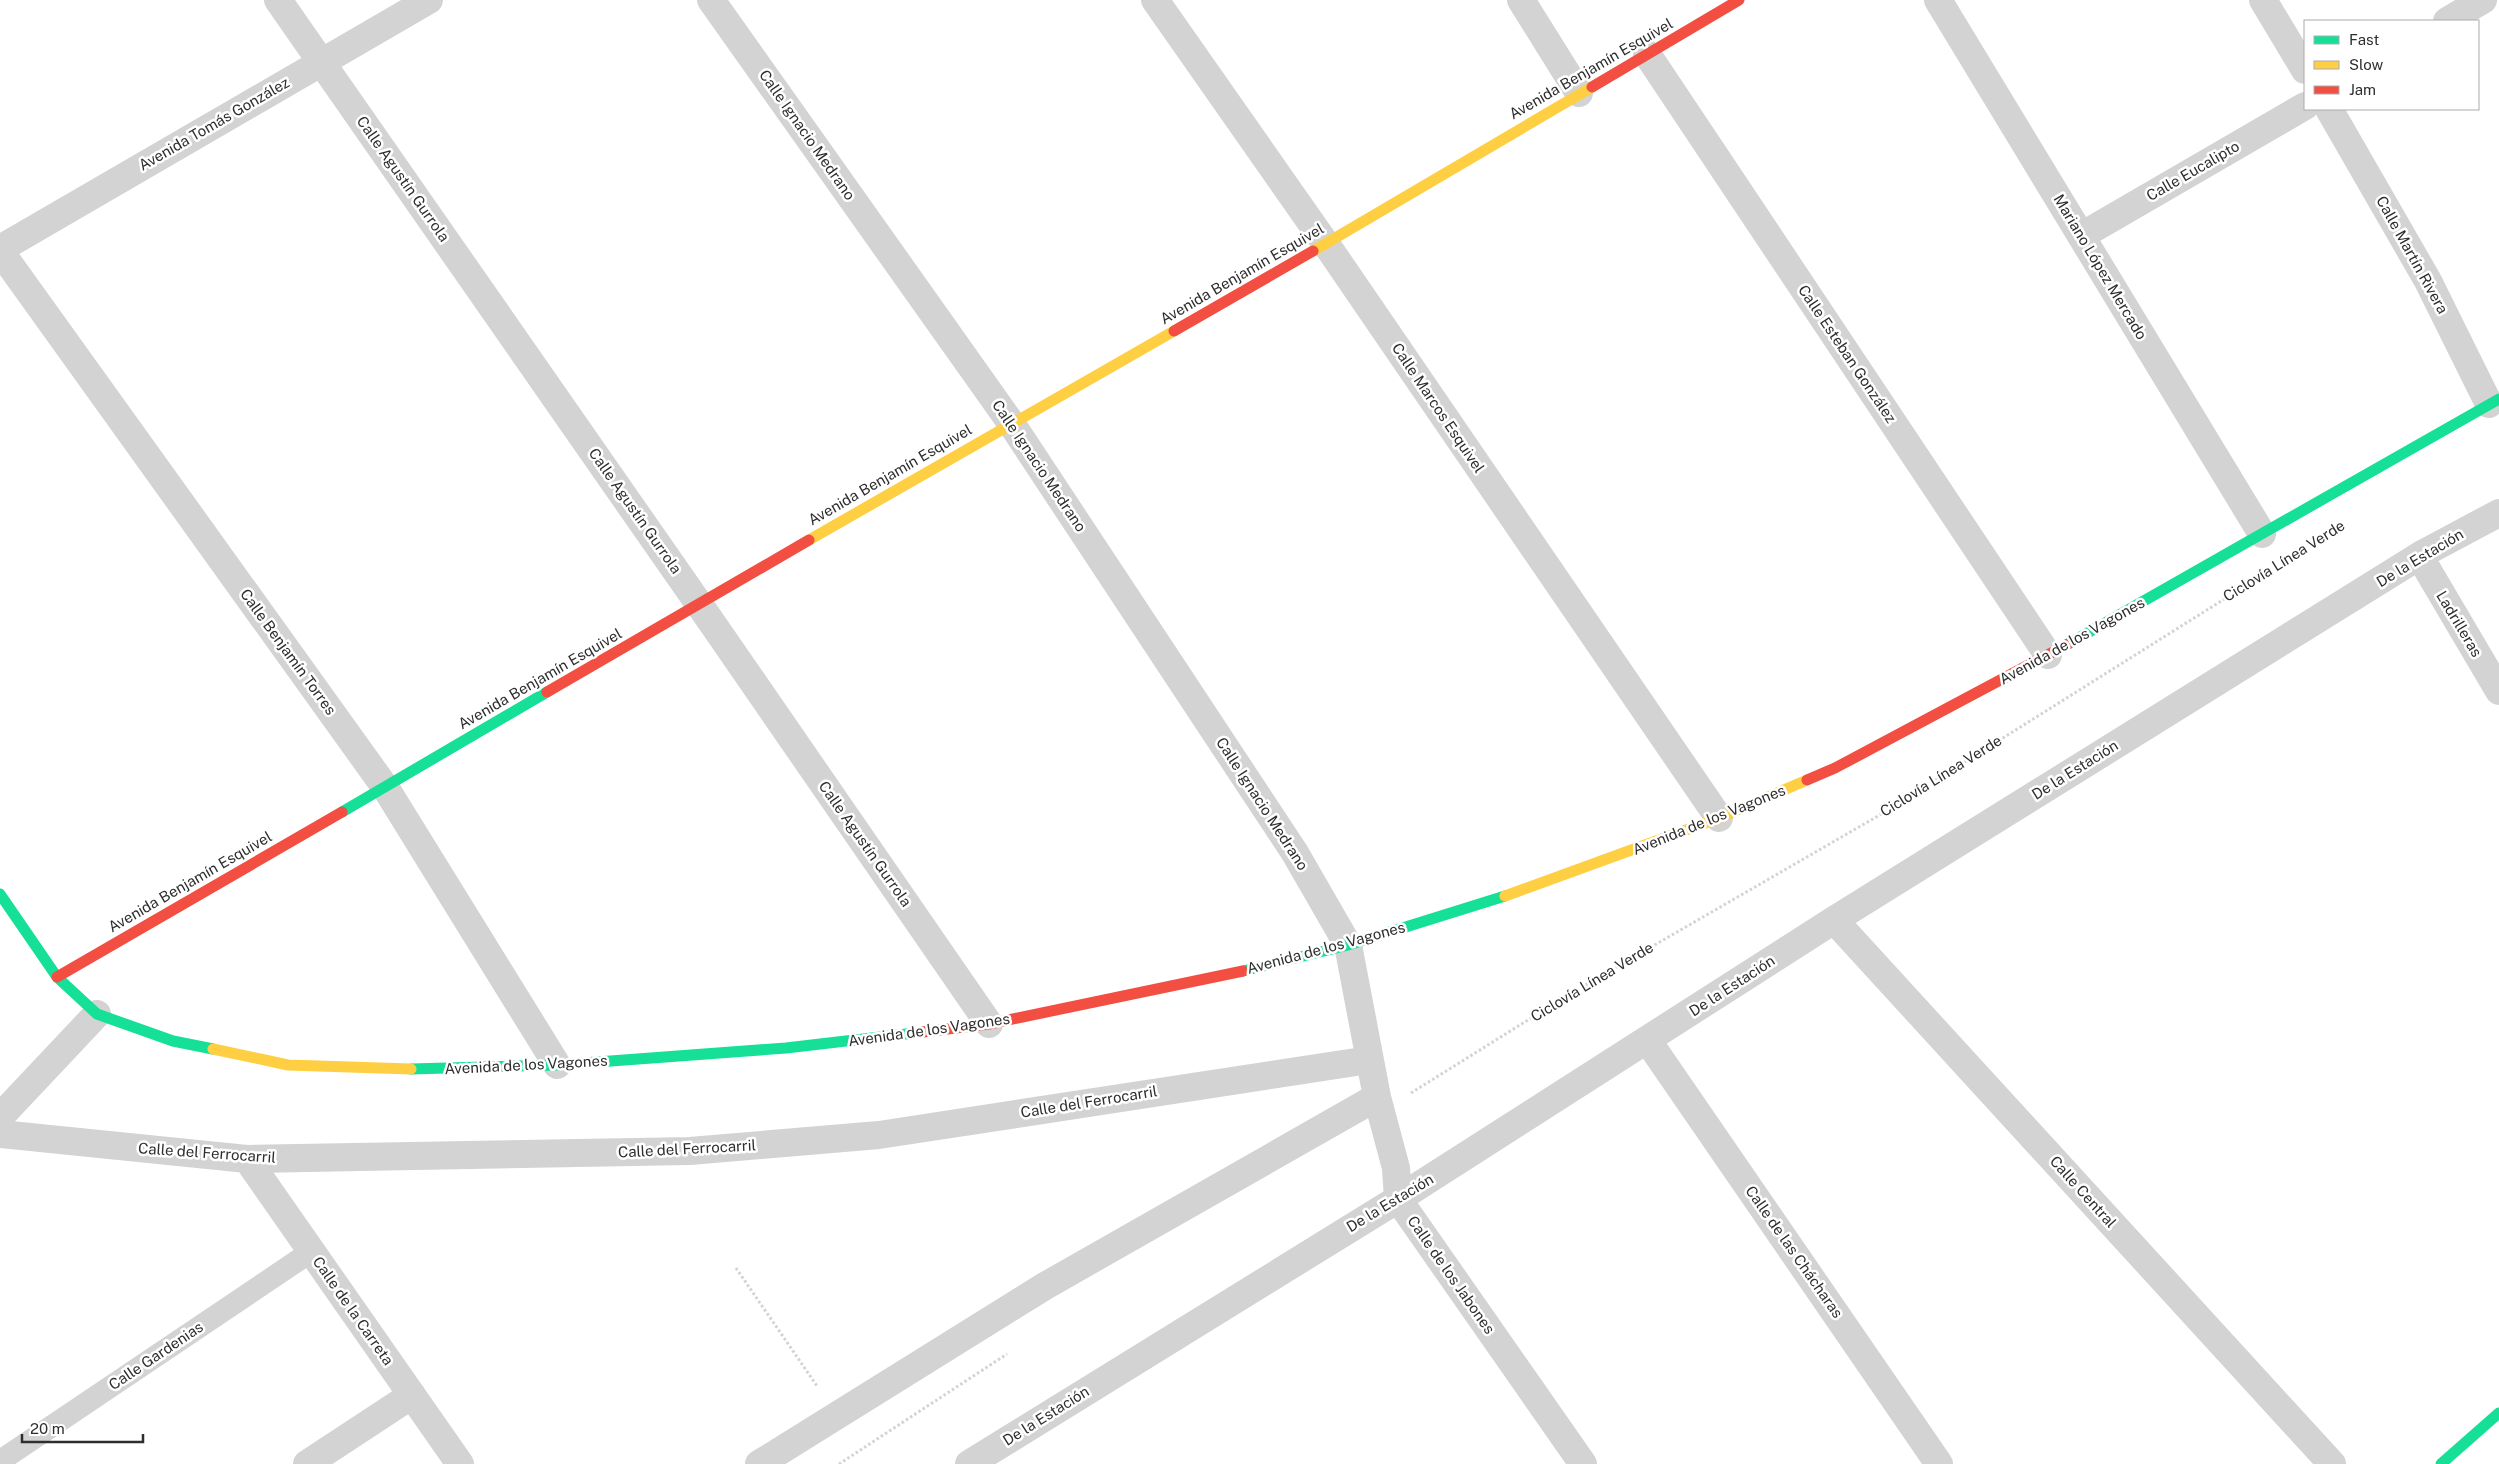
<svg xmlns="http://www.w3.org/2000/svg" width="2499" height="1464" viewBox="0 0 2499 1464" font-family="'Public Sans',sans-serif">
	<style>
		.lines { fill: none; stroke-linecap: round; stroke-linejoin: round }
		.path { stroke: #d3d3d3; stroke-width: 3; stroke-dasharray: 2.5 2.5; stroke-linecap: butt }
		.lane { stroke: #d3d3d3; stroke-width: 22 }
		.street { stroke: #d3d3d3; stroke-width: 28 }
		.fast { stroke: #16e098; stroke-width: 11 }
		.slow { stroke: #ffcf43; stroke-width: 11 }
		.jam { stroke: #f24e42; stroke-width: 11 }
		.labels { text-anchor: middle; stroke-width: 5; stroke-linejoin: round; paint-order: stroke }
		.street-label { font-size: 15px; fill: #2e2e2e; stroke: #fff }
	</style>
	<rect width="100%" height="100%" fill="#fff"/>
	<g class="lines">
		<!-- path -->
		<path class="path" d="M 1411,1093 L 1568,995 L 1885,812 L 2226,598
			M 736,1268 L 817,1386
			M 839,1464 L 1007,1354"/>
		<!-- lane -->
		<path class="lane" d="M 0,1461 L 312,1251"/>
		<!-- street -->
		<path class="street" d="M 278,0 L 699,604 L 989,1024
			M 711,0 L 1011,423 L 1295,853 L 1348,945 L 1377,1097 L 1396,1168 L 1398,1199 L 1583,1464
			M 1155,0 L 1326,244 L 1719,818
			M 1521,0 L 1579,93
			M 1938,0 L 2262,534
			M 2263,0 L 2305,70
			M 2447,21 L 2483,0
			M 1647,54 L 2048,655
			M 2329,109 L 2428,281 L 2489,404
			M 2081,236 L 2305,106
			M 0,249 L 429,0
			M 0,251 L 385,787 L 557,1065
			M 2420,557 L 2499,691
			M 1834,920 L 2332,1464
			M 1648,1041 L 1939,1464
			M 0,1117 L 97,1014
			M 0,1134 L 247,1159 L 690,1151 L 879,1135 L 1369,1060
			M 247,1159 L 460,1464
			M 307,1464 L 412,1395
			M 759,1464 L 1045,1286 L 1377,1097
			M 969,1464 L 1398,1199 L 1834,920 L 2424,553 L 2499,513"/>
		<!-- fast -->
		<path class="fast" d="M 2068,644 L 2499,399
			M 342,812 L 547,692
			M 0,894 L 57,977 L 97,1014 L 173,1041 L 213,1049
			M 1243,971 L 1348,945 L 1505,896
			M 411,1069 L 557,1065 L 786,1048 L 923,1032
			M 2441,1464 L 2499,1413"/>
		<!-- slow -->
		<path class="slow" d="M 1313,251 L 1592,87
			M 809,540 L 1174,331
			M 1505,896 L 1719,818 L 1807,780
			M 213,1049 L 288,1065 L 411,1069"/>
		<!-- jam -->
		<path class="jam" d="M 1592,87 L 1739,0
			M 1174,331 L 1313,251
			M 547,692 L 809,540
			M 1807,780 L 1835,768 L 2068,644
			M 57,977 L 342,812
			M 923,1032 L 989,1024 L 1243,971"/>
	</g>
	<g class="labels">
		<!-- street labels -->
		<g class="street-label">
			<text transform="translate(1591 69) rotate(-30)" y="5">Avenida Benjamín Esquivel</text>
			<text transform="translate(214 124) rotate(-30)" y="5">Avenida Tomás González</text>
			<text transform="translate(807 135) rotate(55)" y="5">Calle Ignacio Medrano</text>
			<text transform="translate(2193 171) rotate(-30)" y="5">Calle Eucalipto</text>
			<text transform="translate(403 179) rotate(55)" y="5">Calle Agustín Gurrola</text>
			<text transform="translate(2412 255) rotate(61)" y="5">Calle Martín Rivera</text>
			<text transform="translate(2100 267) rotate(59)" y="5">Mariano López Mercado</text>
			<text transform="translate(1242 274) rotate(-30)" y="5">Avenida Benjamín Esquivel</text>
			<text transform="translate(1847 354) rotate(56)" y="5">Calle Esteban González</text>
			<text transform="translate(1438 408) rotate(56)" y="5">Calle Marcos Esquivel</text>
			<text transform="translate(1039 466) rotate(56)" y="5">Calle Ignacio Medrano</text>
			<text transform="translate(890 475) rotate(-30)" y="5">Avenida Benjamín Esquivel</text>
			<text transform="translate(635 511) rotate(55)" y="5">Calle Agustín Gurrola</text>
			<text transform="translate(2420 558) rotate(-31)" y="5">De la Estación</text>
			<text transform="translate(2284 561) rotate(-32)" y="5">Ciclovía Línea Verde</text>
			<text transform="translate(2459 624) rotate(59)" y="5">Ladrilleras</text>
			<text transform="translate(2072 641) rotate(-29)" y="5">Avenida de los Vagones</text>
			<text transform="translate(288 652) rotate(54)" y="5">Calle Benjamín Torres</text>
			<text transform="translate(540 679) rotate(-30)" y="5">Avenida Benjamín Esquivel</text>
			<text transform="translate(2075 770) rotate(-32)" y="5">De la Estación</text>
			<text transform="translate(1941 776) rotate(-32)" y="5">Ciclovía Línea Verde</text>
			<text transform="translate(1262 804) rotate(57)" y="5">Calle Ignacio Medrano</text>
			<text transform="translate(1709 820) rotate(-22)" y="5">Avenida de los Vagones</text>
			<text transform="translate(865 844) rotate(55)" y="5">Calle Agustín Gurrola</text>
			<text transform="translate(190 882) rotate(-30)" y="5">Avenida Benjamín Esquivel</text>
			<text transform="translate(1326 948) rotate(-15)" y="5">Avenida de los Vagones</text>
			<text transform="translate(1592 982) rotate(-31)" y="5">Ciclovía Línea Verde</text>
			<text transform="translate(1732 986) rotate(-33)" y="5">De la Estación</text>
			<text transform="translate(929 1030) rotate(-8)" y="5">Avenida de los Vagones</text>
			<text transform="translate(526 1065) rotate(-3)" y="5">Avenida de los Vagones</text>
			<text transform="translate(1089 1102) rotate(-9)" y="5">Calle del Ferrocarril</text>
			<text transform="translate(687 1149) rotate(-3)" y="5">Calle del Ferrocarril</text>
			<text transform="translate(207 1153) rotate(4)" y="5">Calle del Ferrocarril</text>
			<text transform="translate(2083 1192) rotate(48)" y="5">Calle Central</text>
			<text transform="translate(1390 1203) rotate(-31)" y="5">De la Estación</text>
			<text transform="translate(1794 1252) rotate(55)" y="5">Calle de las Chácharas</text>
			<text transform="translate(1451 1275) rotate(55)" y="5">Calle de los Jabones</text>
			<text transform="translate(353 1311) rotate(55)" y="5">Calle de la Carreta</text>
			<text transform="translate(156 1356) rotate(-34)" y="5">Calle Gardenias</text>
			<text transform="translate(1046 1416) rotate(-32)" y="5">De la Estación</text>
		</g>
	</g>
	<!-- legend -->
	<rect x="2304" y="20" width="175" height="90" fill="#ffffff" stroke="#ababab"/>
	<rect x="2314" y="36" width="25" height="8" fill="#16e098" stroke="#ababab"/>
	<text x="2349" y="45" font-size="15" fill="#2e2e2e">Fast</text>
	<rect x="2314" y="61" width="25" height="8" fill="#ffcf43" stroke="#ababab"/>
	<text x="2349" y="70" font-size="15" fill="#2e2e2e">Slow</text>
	<rect x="2314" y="86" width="25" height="8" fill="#f24e42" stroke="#ababab"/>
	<text x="2349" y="95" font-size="15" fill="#2e2e2e">Jam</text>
	<!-- scale -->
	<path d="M22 1434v8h121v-8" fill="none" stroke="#2e2e2e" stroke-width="2.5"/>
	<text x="30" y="1434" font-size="15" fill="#2e2e2e" stroke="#ffffff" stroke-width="4" paint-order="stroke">20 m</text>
</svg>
